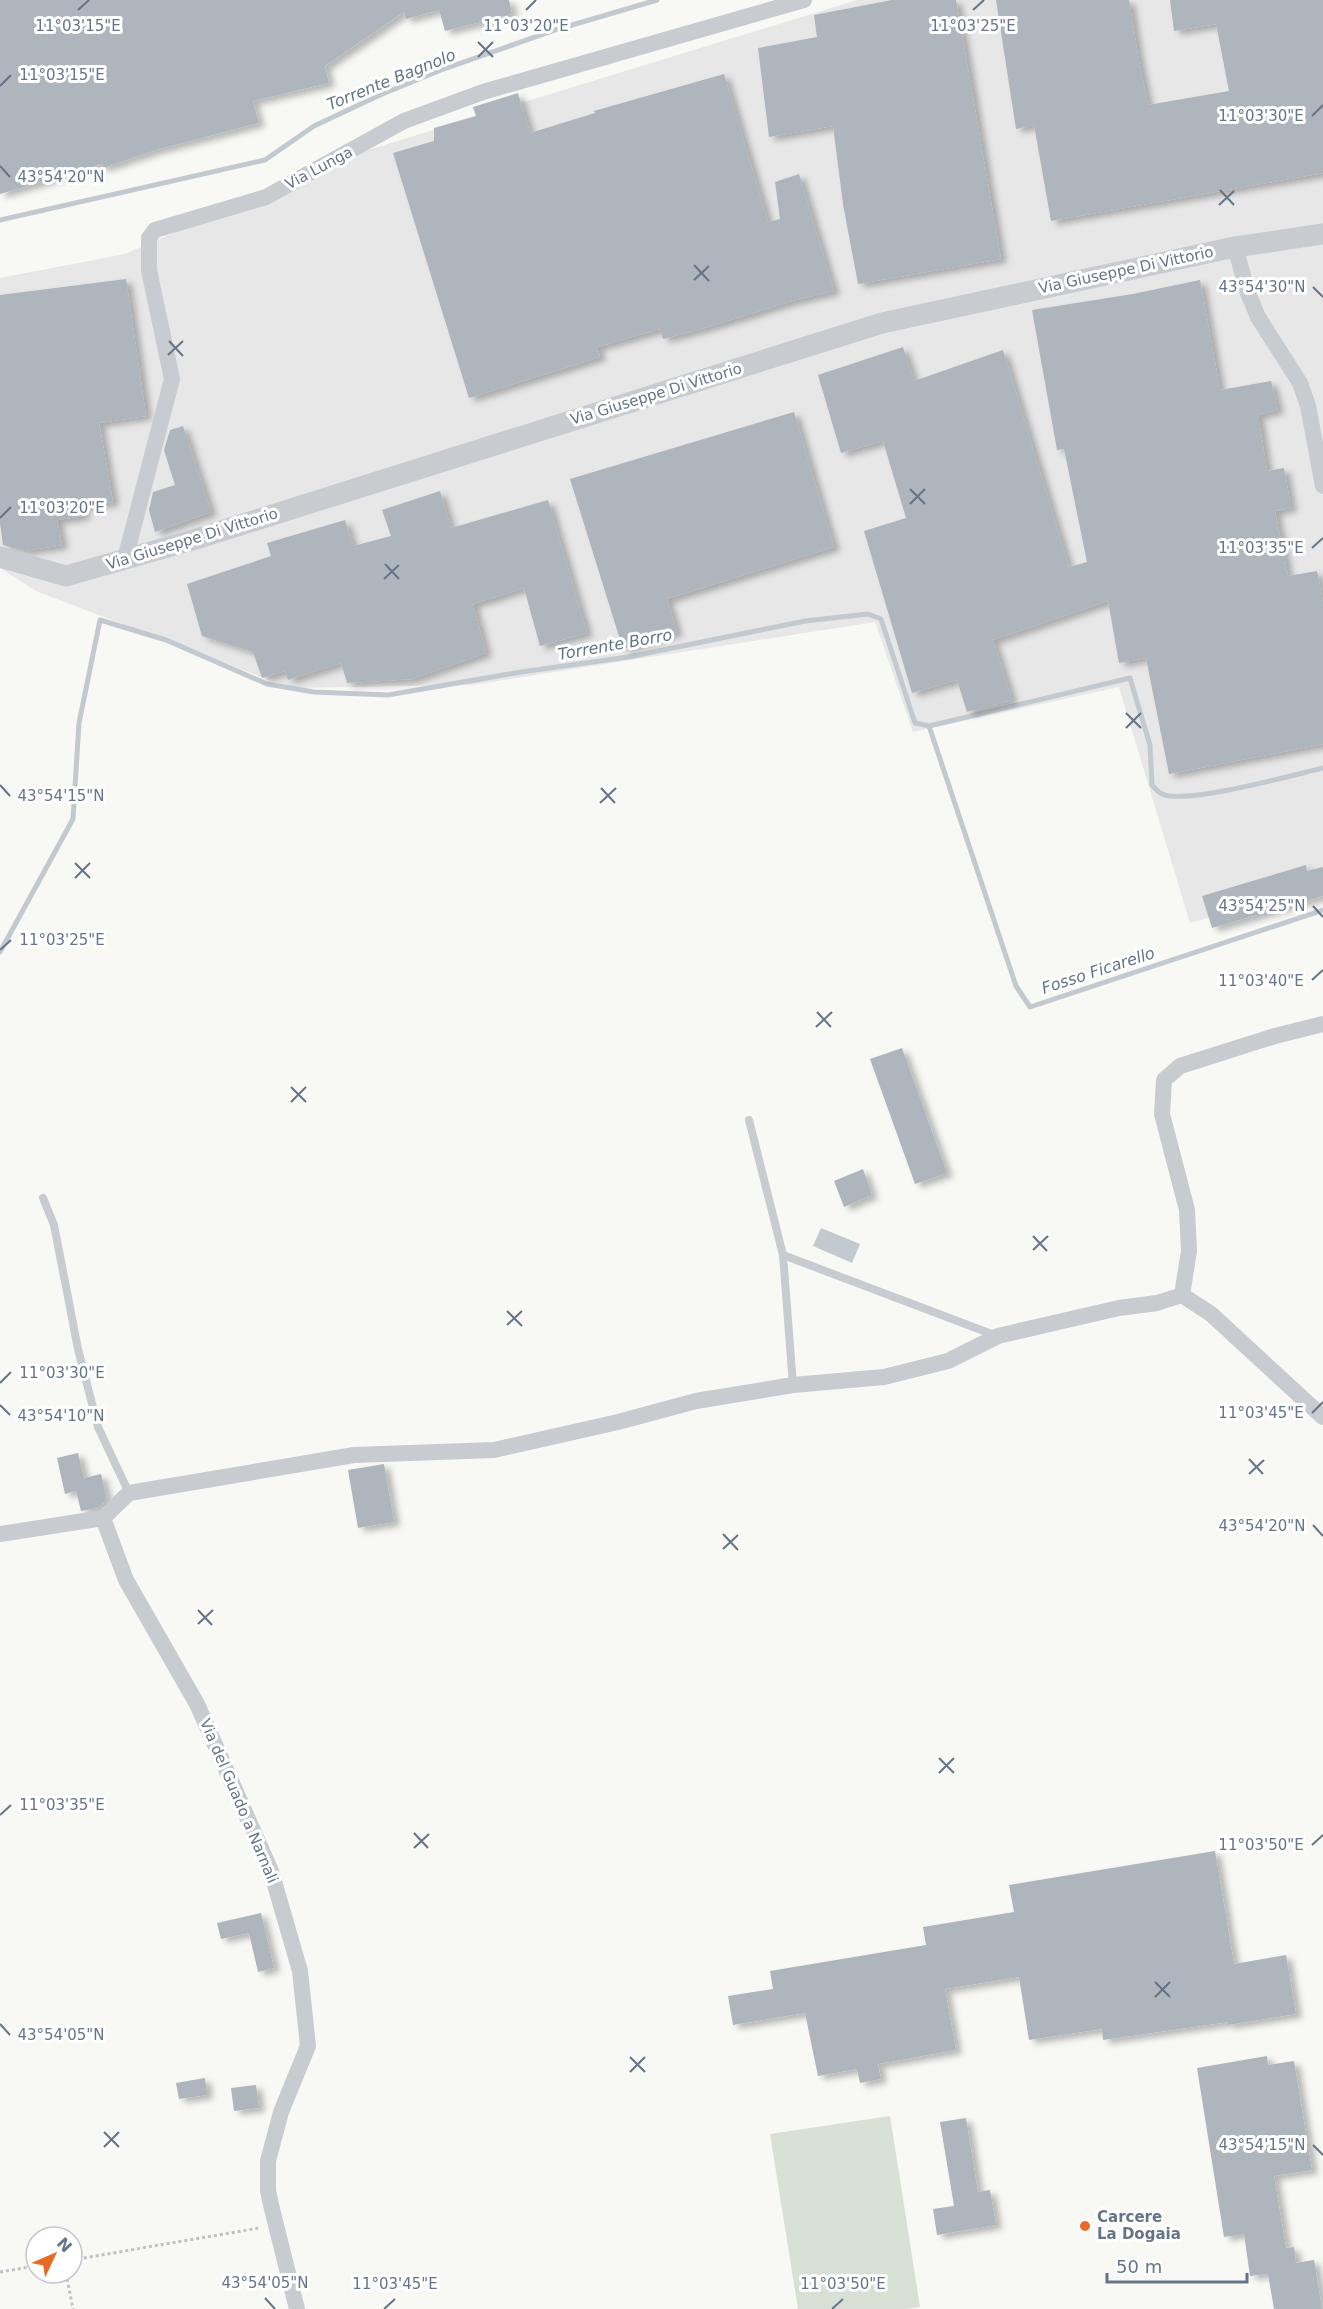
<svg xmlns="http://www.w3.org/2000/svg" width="1323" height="2309" viewBox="0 0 1323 2309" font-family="'DejaVu Sans',sans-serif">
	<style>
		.built { fill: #e6e7e6 }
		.green { fill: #d9e0d6 }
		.water { fill: #c2cad0 }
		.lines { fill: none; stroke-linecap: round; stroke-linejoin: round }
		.stream { stroke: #c2cad0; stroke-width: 5 }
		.building { fill: #afb5bc; filter: url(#shadow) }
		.path { stroke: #bfc1c4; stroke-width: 3; stroke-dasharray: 3 3; stroke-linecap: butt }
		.service { stroke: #c8cbcf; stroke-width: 8 }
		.minor { stroke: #c8cbcf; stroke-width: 16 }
		.tertiary { stroke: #c8cbcf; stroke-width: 21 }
		.ticks { fill: none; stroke: #667487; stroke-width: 2 }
		.poi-dot { fill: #e76a26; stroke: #fff; stroke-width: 2 }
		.labels { text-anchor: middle; stroke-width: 6; stroke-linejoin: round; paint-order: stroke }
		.street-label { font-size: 15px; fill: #667487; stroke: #fff }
		.poi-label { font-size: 15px; font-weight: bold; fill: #667487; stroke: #fff; text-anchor: start }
		.water-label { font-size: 16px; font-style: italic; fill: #637683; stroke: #fff }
		.ticks-label { font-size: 15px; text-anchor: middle; fill: #667487; stroke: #fff; stroke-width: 6; stroke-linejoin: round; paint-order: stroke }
	</style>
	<defs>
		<filter id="shadow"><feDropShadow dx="6" dy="4" stdDeviation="3" flood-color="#0004"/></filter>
	</defs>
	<rect width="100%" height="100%" fill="#f8f8f5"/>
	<!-- built -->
	<path class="built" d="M 857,0 L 1323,0 L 1323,885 L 1190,923 L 1119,687 L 913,732 L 875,622 L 472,685 L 290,688 L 36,591 L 0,568 L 0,278 L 125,254 L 352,155 Z"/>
	<!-- green -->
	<path class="green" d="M 890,2116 L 920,2307 L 906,2309 L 798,2309 L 770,2134 Z"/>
	<!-- water -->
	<path class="water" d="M 821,1228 L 860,1244 L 852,1263 L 813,1246 Z"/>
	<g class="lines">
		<!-- stream -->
		<path class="stream" d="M 0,220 L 265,160 L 314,126 L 380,95 L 441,70 L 555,30 L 657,0
			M 929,726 L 1016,986 L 1030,1007 L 1323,910
			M 0,952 L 73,819 L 79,723 L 100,620 L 166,640 L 267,684 L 314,692 L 388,695 L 521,672 L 628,657 L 805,621 L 868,614 L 881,619 L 915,723 L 929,726 L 1130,678 L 1150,745 L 1152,785 C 1155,788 1158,792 1162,794 C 1185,805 1293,775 1323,768"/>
	</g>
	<!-- building -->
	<path class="building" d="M 0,0 L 509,0 L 512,14 L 445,31 L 439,10 L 406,19 L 404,12 L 325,66 L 329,83 L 253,101 L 259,123 L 156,150 L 103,168 L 102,164 L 0,194 Z
		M 892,0 L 956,0 L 1001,259 L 858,284 L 843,204 L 833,126 L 769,137 L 758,48 L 817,37 L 814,15 Z
		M 996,0 L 1129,0 L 1138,56 L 1148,105 L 1229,91 L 1216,24 L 1174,31 L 1170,0 L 1323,0 L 1323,173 L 1051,221 L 1034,125 L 1016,129 Z
		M 724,74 L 768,222 L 780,219 L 775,182 L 799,174 L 834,291 L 792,301 L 708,327 L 663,339 L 660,329 L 597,347 L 600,357 L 469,398 L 393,153 L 434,141 L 434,128 L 476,116 L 473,107 L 518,93 L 530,133 L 595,113 L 594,111 Z
		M 126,279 L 146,416 L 99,423 L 113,502 L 83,506 L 84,516 L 57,520 L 62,545 L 25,551 L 3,545 L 0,523 L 0,295 Z
		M 1200,280 L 1220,390 L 1271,381 L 1278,410 L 1258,415 L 1267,471 L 1284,468 L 1291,508 L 1275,511 L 1288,576 L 1317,571 L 1323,603 L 1323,744 L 1169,774 L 1146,658 L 1119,663 L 1108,601 L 993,640 L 1012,700 L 967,712 L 957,680 L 912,693 L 864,531 L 906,518 L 883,441 L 841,453 L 818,375 L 903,347 L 914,381 L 1003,350 L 1069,567 L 1087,562 L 1064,449 L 1057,450 L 1032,310 L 1133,294 Z
		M 794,412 L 834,547 L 667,599 L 677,632 L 623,649 L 570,479 Z
		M 183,426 L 211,512 L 155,532 L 149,510 L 153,492 L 175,485 L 164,450 L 170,430 Z
		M 440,491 L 451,528 L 548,500 L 587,633 L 540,646 L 524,588 L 473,604 L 486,653 L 412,679 L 347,683 L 341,663 L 288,680 L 285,671 L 262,678 L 253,652 L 202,636 L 187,584 L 271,556 L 267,543 L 345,520 L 353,546 L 391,536 L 382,510 Z
		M 1306,865 L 1307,871 L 1323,867 L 1323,896 L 1212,928 L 1202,896 Z
		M 902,1048 L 947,1173 L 915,1184 L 870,1059 Z
		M 863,1169 L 872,1195 L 844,1207 L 834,1181 Z
		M 78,1453 L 84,1478 L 101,1474 L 107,1500 L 98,1508 L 81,1511 L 76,1491 L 65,1494 L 57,1458 Z
		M 384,1464 L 394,1522 L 358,1528 L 348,1470 Z
		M 1215,1851 L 1234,1964 L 1286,1955 L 1296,2014 L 1228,2025 L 1228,2022 L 1103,2040 L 1102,2029 L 1029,2040 L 1019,1977 L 945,1989 L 956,2050 L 878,2064 L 881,2079 L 860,2083 L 857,2069 L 818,2076 L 805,2013 L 733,2025 L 728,1996 L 773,1989 L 770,1971 L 926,1945 L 923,1927 L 1014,1912 L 1009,1885 Z
		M 261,1913 L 274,1968 L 258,1972 L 249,1933 L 221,1939 L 217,1923 Z
		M 1267,2056 L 1268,2065 L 1294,2061 L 1312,2170 L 1274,2176 L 1286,2248 L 1294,2247 L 1296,2263 L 1314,2260 L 1322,2309 L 1274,2309 L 1268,2274 L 1250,2276 L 1244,2234 L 1224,2237 L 1197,2068 Z
		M 205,2078 L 207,2095 L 179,2099 L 176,2083 Z
		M 256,2085 L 259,2108 L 234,2111 L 231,2088 Z
		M 966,2118 L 978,2192 L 990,2190 L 996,2225 L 937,2235 L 933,2209 L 954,2206 L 940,2122 Z"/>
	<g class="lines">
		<!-- path -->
		<path class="path" d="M 72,2260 L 259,2228
			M 0,2272 L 36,2266
			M 66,2273 L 73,2309"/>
		<!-- service -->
		<path class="service" d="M 749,1120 L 783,1255 L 793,1385
			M 43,1198 L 54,1225 L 78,1349 L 98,1427 L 129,1493
			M 783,1255 L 997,1336"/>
		<!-- minor -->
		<path class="minor" d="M 1235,247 L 1248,293 L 1258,317 L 1300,383 L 1308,406 L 1323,486
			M 125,559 L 172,379 L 149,270 L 149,238 L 155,230 L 266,197 L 404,121 L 483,92 L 804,0
			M 1182,1295 L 1211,1314 L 1323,1417
			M 103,1518 L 129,1493 L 354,1455 L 494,1450 L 618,1422 L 696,1401 L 793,1385 L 884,1377 L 948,1361 L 998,1336 L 1119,1308 L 1157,1303 L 1182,1295 L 1189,1251 L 1187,1210 L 1162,1114 L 1164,1080 L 1180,1066 L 1275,1036 L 1323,1024
			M 103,1518 L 126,1580 L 197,1704 L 271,1871 L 300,1971 L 308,2046 L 281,2112 L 268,2161 L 268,2191 L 272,2209 L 297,2309
			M 0,1534 L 103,1518"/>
		<!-- tertiary -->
		<path class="tertiary" d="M 0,557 L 66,576 L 196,539 L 882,323 L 1235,247 L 1323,234"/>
	</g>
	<!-- ticks -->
	<path class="ticks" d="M 78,10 L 89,0M 526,10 L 536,0M 973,10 L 984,0M 478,42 L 493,57M 478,57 L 493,42M 0,86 L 11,75M 1312,116 L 1323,105M 0,166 L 10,177M 1220,190 L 1234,205M 1219,205 L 1234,191M 694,265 L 709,281M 694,280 L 709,266M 1313,287 L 1323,297M 169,341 L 183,356M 168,355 L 183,341M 910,489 L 925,504M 910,504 L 925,489M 0,518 L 11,507M 1312,548 L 1323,538M 385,564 L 399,579M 384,579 L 399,565M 1126,713 L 1141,728M 1126,728 L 1141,713M 0,785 L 10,796M 601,788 L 615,803M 600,803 L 616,788M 75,863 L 90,878M 75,878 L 90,863M 1313,906 L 1323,917M 0,950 L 11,940M 1312,980 L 1323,970M 817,1012 L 831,1027M 816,1027 L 832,1012M 291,1087 L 306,1102M 291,1102 L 306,1087M 1033,1236 L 1047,1251M 1033,1250 L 1048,1236M 507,1311 L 522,1326M 507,1325 L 522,1311M 0,1383 L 11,1372M 0,1405 L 10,1415M 1312,1413 L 1323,1402M 1249,1459 L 1263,1474M 1249,1474 L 1264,1460M 1313,1525 L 1323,1536M 723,1534 L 738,1550M 723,1549 L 738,1535M 198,1610 L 212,1625M 198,1624 L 213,1610M 939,1758 L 954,1773M 939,1773 L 954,1758M 0,1815 L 11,1805M 414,1833 L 428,1848M 1312,1845 L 1323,1835M 414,1848 L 429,1834M 1155,1982 L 1170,1997M 1155,1997 L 1170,1982M 0,2024 L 10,2035M 630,2057 L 645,2072M 630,2072 L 645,2057M 104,2132 L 119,2147M 1313,2145 L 1323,2155M 104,2147 L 119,2132M 265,2298 L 275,2309M 384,2309 L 395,2299M 832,2309 L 843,2299"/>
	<!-- markers -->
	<circle class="poi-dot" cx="1085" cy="2226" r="6"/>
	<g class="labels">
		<!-- street labels -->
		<g class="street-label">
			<text transform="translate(319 168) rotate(-28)" y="5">Via Lunga</text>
			<text transform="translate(1126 270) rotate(-12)" y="5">Via Giuseppe Di Vittorio</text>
			<text transform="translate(656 394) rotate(-17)" y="5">Via Giuseppe Di Vittorio</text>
			<text transform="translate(192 539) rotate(-17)" y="5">Via Giuseppe Di Vittorio</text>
			<text transform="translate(239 1801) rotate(67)" y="5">Via del Guado a Narnali</text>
		</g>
		<!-- poi labels -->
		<g class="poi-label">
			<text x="1097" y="2222">Carcere<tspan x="1097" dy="17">La Dogaia</tspan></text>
		</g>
		<!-- water labels -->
		<g class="water-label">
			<text transform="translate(391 79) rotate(-22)" y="6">Torrente Bagnolo</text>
			<text transform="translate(615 644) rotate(-10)" y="6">Torrente Borro</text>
			<text transform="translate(1098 970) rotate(-18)" y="6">Fosso Ficarello</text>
		</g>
	</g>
	<g class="ticks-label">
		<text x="78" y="31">11°03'15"E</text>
		<text x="526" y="31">11°03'20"E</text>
		<text x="973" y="31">11°03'25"E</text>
		<text x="62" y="80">11°03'15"E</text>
		<text x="1261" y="121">11°03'30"E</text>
		<text x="61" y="182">43°54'20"N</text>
		<text x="1262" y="292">43°54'30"N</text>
		<text x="62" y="513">11°03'20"E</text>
		<text x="1261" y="553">11°03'35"E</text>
		<text x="61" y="801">43°54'15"N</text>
		<text x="1262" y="911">43°54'25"N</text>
		<text x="62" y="945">11°03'25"E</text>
		<text x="1261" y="986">11°03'40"E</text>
		<text x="62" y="1378">11°03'30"E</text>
		<text x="1261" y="1418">11°03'45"E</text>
		<text x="61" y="1421">43°54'10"N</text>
		<text x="1262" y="1531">43°54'20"N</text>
		<text x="62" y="1810">11°03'35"E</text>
		<text x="1261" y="1850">11°03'50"E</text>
		<text x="61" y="2040">43°54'05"N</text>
		<text x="1262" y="2150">43°54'15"N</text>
		<text x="265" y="2288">43°54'05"N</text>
		<text x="395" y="2289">11°03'45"E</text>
		<text x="843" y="2289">11°03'50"E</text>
	</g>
	<!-- north arrow -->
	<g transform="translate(54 2255) rotate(46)"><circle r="28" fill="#ffffff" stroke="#c2c7cf" stroke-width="1.5"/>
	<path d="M0-4.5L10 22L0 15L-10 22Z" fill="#e76a26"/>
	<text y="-9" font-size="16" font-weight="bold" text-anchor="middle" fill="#667487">N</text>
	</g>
	<!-- scale -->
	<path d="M1107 2273v9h140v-9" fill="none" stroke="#667487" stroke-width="3"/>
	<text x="1116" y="2273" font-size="18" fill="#667487" stroke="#ffffff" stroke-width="4.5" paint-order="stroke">50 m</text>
</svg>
